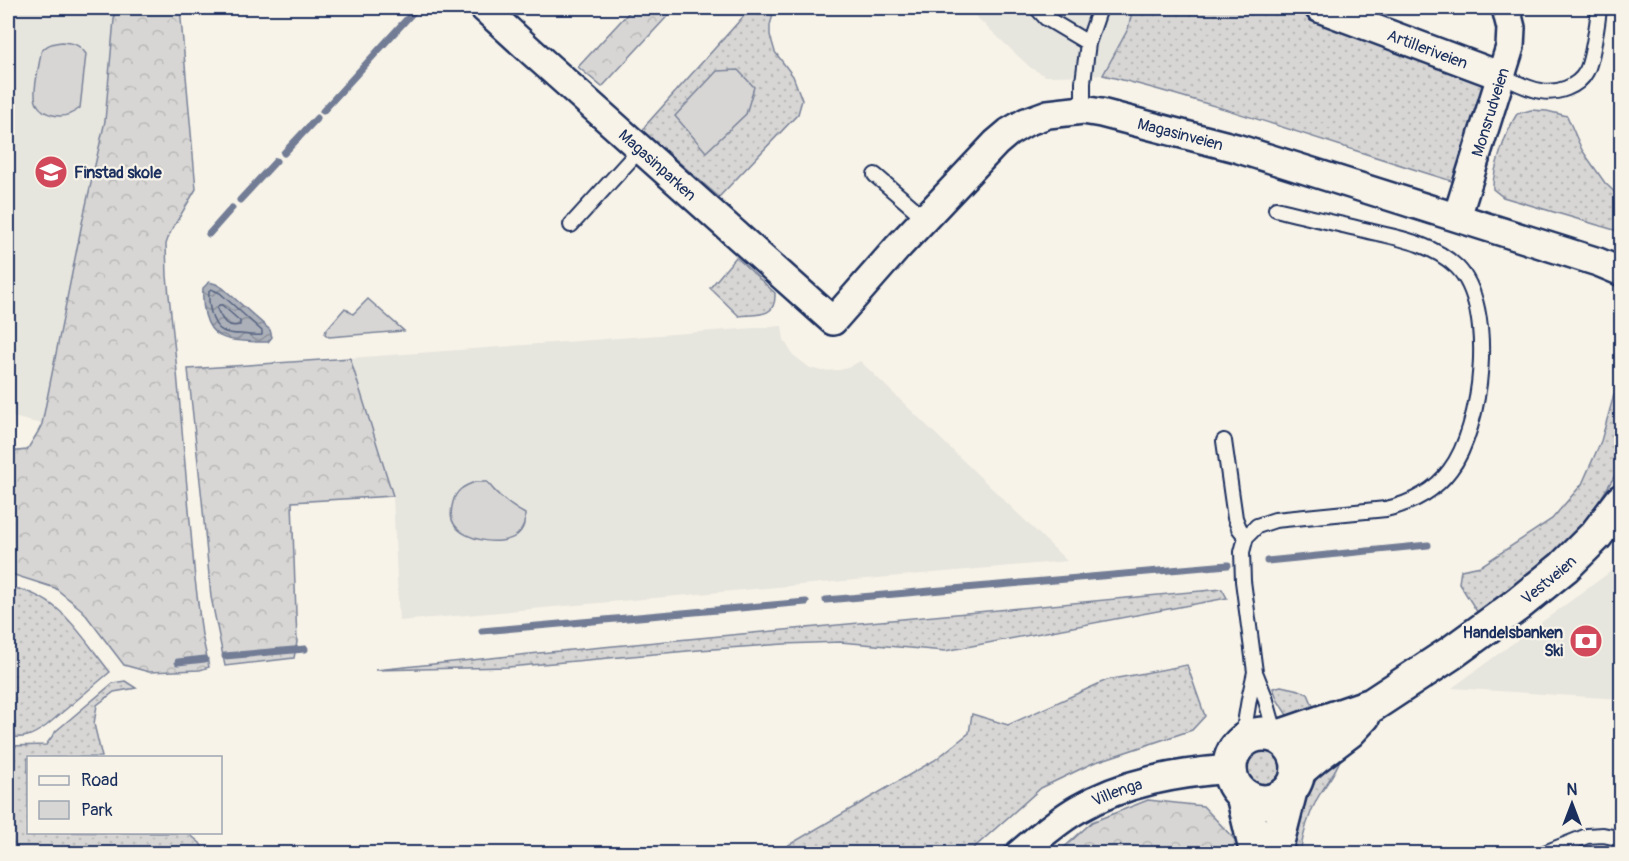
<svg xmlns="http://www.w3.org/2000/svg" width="1629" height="861" viewBox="0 0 1629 861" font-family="Pangolin,sans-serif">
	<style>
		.built { fill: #e6e5de }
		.grass { fill: url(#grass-dots); stroke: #798299; stroke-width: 1.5 }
		.forest { fill: url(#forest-crowns); stroke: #798299; stroke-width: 1.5 }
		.park { fill: #d7d6d4; stroke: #798299; stroke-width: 1.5 }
		.water { fill: url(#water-waves); stroke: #727c95; stroke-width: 1.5 }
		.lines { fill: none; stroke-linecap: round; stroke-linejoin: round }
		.shore { stroke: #556382; stroke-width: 1.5 }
		.stream { stroke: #727c95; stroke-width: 7 }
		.service-casing { stroke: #1b2f5e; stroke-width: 18 }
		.minor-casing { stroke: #1b2f5e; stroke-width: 32 }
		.tertiary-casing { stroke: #1b2f5e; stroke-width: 38 }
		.service { stroke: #f7f3e8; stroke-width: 14 }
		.minor { stroke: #f7f3e8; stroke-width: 27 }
		.tertiary { stroke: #f7f3e8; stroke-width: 33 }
		.labels { text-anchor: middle; stroke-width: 4.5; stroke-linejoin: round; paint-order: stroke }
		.street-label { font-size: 16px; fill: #1b2f5e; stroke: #f7f3e8 }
		.poi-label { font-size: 16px; font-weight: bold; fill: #1b2f5e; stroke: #f7f3e8; text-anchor: start }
	</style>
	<defs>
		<pattern id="grass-dots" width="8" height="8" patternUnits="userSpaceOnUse" patternTransform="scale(1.5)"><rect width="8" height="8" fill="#d7d6d4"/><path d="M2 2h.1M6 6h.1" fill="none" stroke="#b8b8b8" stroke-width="1.8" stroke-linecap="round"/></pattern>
		<pattern id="forest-crowns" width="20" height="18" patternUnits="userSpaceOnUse" patternTransform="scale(1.5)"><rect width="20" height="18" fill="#d7d6d4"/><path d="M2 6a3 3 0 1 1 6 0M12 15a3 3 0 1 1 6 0" fill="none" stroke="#b8b8b8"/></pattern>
		<pattern id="water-waves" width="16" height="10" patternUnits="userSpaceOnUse" patternTransform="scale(1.5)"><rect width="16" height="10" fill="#acb0b9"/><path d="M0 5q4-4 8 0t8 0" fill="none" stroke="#8b909a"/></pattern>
	</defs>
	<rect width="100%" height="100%" fill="#f7f3e8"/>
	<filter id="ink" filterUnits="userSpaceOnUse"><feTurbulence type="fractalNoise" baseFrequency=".0167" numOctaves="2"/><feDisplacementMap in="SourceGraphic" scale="12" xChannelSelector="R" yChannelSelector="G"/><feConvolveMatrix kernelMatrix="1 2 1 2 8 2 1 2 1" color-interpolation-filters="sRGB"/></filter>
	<g filter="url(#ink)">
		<!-- built -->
		<path class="built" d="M 8,8 L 115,8 L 105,121 L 82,223 L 42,424 L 8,416 Z
			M 967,8 L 1133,8 L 1128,29 L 1103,75 L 1046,76 L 1031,68 Z
			M 782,326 L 784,340 L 793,355 L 810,368 L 821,371 L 840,370 L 850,367 L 860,361 L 1067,561 L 399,621 L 393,496 L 350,358 Z
			M 1621,564 L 1621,699 L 1452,688 Z"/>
		<!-- grass -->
		<path class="grass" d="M 751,8 L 775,8 L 770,25 L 770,35 L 775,52 L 793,76 L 802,100 L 798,114 L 719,197 L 643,131 L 645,126 Z
			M 1133,8 L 1296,8 L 1475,79 L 1483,87 L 1484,96 L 1458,183 C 1340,147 1223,105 1103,75 L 1128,29 Z
			M 1531,110 L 1547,111 L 1567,116 L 1582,150 L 1605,183 L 1621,198 L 1621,232 L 1503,197 L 1493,189 C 1492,171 1507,129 1517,114 Z
			M 736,257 L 775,293 C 776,318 759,314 739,316 L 710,288 Z
			M 1621,370 L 1621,466 L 1591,514 L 1544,567 L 1481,618 L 1459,583 L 1461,570 L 1481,566 L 1552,519 L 1582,484 L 1601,441 Z
			M 8,587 C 61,595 79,634 110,672 L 46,726 C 30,737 26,738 8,737 Z
			M 1222,589 L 1227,598 L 945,651 L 840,642 L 784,644 L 699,650 L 508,667 L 376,670 L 539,653 Z
			M 1187,665 L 1205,716 L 1192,730 L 1093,763 L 1041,788 L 968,853 L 775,853 L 935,760 L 969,733 L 972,714 L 1008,725 L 1107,680 Z
			M 125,681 L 136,688 L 114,692 L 97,705 L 94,724 L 102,757 L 28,758 L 28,832 L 188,833 L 200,843 L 206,853 L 8,853 L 8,746 L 46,745 L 56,731 L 113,683 Z
			M 1281,686 L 1299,690 L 1308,694 L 1316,713 L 1290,720 L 1278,701 L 1273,688 Z
			M1247 767a17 17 0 1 1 34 0a17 17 0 1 1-34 0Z
			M 1341,757 C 1336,773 1325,785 1317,799 C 1308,816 1303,835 1300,853 L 1285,854 L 1298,807 L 1309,795 L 1319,773 Z"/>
		<!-- forest -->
		<path class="forest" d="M 115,8 L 180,8 L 196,189 L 170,233 L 166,244 L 167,276 L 176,361 L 195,579 L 202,635 L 209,667 L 200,670 L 149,672 L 124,665 L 82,610 L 55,588 L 8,573 L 8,452 L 27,450 L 38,432 L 42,424 L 82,223 L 105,121 Z
			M 633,8 L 675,8 L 602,87 L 578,67 Z
			M 350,358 L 393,496 L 292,502 L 297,642 L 294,658 L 225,666 L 211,597 L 202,500 L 188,369 Z
			M 1148,800 L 1203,806 L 1237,842 L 1240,853 L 1057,854 L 1092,822 Z"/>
		<!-- park -->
		<path class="park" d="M 62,42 C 73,43 79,44 86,54 L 80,108 C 71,115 63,118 53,115 C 47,114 40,110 37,104 C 31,94 40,64 41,52 C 47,44 53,43 62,42 Z
			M 738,70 L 754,87 L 746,114 L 706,152 L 675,116 L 717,71 Z
			M 368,299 L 404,331 L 329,337 L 325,334 L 326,330 L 345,308 L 353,314 Z
			M 475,482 L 487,482 C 498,496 510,506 525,514 C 525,522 524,529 517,535 C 502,547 464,541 454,524 C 450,518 451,509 453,502 C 456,490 464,486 475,482 Z"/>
		<!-- water -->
		<path class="water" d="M 209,282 L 216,284 L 223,288 L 270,330 L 272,337 L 268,342 C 257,342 229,342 220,336 C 204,328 202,304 203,288 Z"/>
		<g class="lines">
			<!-- shore -->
			<path class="shore" d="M 211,289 L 220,293 L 262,331 L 262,335 C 255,336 249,335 242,334 C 237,334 228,334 223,331 C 211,326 208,302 209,291 Z
				M 219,305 L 222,305 L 240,321 L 240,325 C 226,328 223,321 217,309 Z"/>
			<!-- stream -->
			<path class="stream" d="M 323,111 L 416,9
				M 284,153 L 317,118
				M 240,200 L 276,161
				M 209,234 L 232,208
				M 1267,561 L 1428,545
				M 826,600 L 1228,565
				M 482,631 L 806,602
				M 225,656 L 305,649
				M 178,662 L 205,659"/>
			<!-- service casing -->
			<g class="service-casing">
				<path id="service" d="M 1037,8 L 1046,18 L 1088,43
					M 1501,76 C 1514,81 1527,89 1541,91 C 1557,94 1578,87 1586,72 C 1592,62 1598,20 1599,8
					M 1083,110 L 1083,82 L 1088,43 L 1100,8
					M 875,175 L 925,218
					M 571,225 L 641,148
					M 1224,441 L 1235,518 L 1239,528 L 1246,537
					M 1276,736 L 1265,697 L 1255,672 L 1243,581 L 1242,552 L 1246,537 L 1257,526 L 1275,520 L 1386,509 C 1412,503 1434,492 1450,470 C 1482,429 1497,307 1457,267 C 1430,241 1391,237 1356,228 C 1330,222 1303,216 1276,209
					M 1242,742 L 1249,699 L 1255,672
					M 1542,854 L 1587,836 L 1603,835 L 1622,839"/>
			</g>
			<!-- minor casing -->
			<g class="minor-casing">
				<g id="minor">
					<path id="s1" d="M 484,8 L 532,52 L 833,321 L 898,247 L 996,143 L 1009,132 L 1026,122 L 1048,114 L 1083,110 L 1101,113 L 1236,148 L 1598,262 L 1622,272"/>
					<path id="s2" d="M 1319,8 L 1501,76"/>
					<path id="s3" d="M 1457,217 L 1510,47 L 1511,28 L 1506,8"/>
					<path id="s4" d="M 1019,854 C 1038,838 1057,821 1078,809 C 1124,782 1178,773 1230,769"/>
				</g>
			</g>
			<!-- tertiary casing -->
			<g class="tertiary-casing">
				<g id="tertiary">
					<circle cx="1264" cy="768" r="34"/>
					<path id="s5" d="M 1279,737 L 1372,705 L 1451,653 L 1517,605 L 1564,567 L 1596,535 L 1622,501"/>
					<path d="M 1298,771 L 1317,755 L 1349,731 L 1363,716"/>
					<path d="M 1243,795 L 1257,854"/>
					<path d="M 1274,854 L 1290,791"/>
				</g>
			</g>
			<!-- service -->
			<use href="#service" class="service"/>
			<!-- minor -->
			<use href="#minor" class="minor"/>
			<!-- tertiary -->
			<use href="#tertiary" class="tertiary"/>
		</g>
	</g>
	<!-- icons -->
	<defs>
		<g id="school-disc" transform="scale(1.725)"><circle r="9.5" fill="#d1495b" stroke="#f7f3e8"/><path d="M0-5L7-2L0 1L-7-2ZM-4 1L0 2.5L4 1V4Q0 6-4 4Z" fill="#fff"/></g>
		<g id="bank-disc" transform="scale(1.725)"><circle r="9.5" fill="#d1495b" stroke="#f7f3e8"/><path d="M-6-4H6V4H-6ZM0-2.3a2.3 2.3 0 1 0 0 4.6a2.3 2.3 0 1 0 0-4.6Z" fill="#fff"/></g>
	</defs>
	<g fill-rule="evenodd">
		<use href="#school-disc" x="51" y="172"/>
		<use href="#bank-disc" x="1586" y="641"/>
	</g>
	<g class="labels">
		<!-- street labels -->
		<g class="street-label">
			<text dy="6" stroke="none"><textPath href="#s2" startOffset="116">Artilleriveien</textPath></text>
			<text dy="6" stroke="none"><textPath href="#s3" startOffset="110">Monsrudveien</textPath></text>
			<text dy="6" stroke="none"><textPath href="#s1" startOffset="906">Magasinveien</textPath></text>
			<text dy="6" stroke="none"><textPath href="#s1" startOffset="234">Magasinparken</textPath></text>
			<text dy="6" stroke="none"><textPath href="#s5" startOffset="315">Vestveien</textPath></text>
			<text dy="6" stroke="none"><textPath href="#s4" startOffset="117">Villenga</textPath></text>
		</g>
		<!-- poi labels -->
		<g class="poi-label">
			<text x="74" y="178">Finstad skole</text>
			<text x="1563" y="638" text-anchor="end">Handelsbanken<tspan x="1563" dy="18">Ski</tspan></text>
		</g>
	</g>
	<!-- margin -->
	<rect width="1629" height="861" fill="none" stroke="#f7f3e8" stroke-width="30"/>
	<rect x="15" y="15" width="1599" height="831" fill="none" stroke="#1b2f5e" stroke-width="2" filter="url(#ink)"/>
	<!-- legend -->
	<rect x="27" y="756" width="195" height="78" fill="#f7f3e8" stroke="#9fa5b1" stroke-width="1.5"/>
	<rect x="39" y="776" width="30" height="9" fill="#f7f3e8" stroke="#9fa5b1" stroke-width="1.5"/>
	<text x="81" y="786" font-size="18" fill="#1b2f5e">Road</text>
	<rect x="39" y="801" width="30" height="18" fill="#d7d6d4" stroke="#9fa5b1" stroke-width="1.5"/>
	<text x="81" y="816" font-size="18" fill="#1b2f5e">Park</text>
	<!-- north arrow -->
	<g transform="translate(1572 804)" stroke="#f7f3e8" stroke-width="4.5" paint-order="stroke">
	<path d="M0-4.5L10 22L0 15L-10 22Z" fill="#1b2f5e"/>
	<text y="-9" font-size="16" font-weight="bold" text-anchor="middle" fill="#1b2f5e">N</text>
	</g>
</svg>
